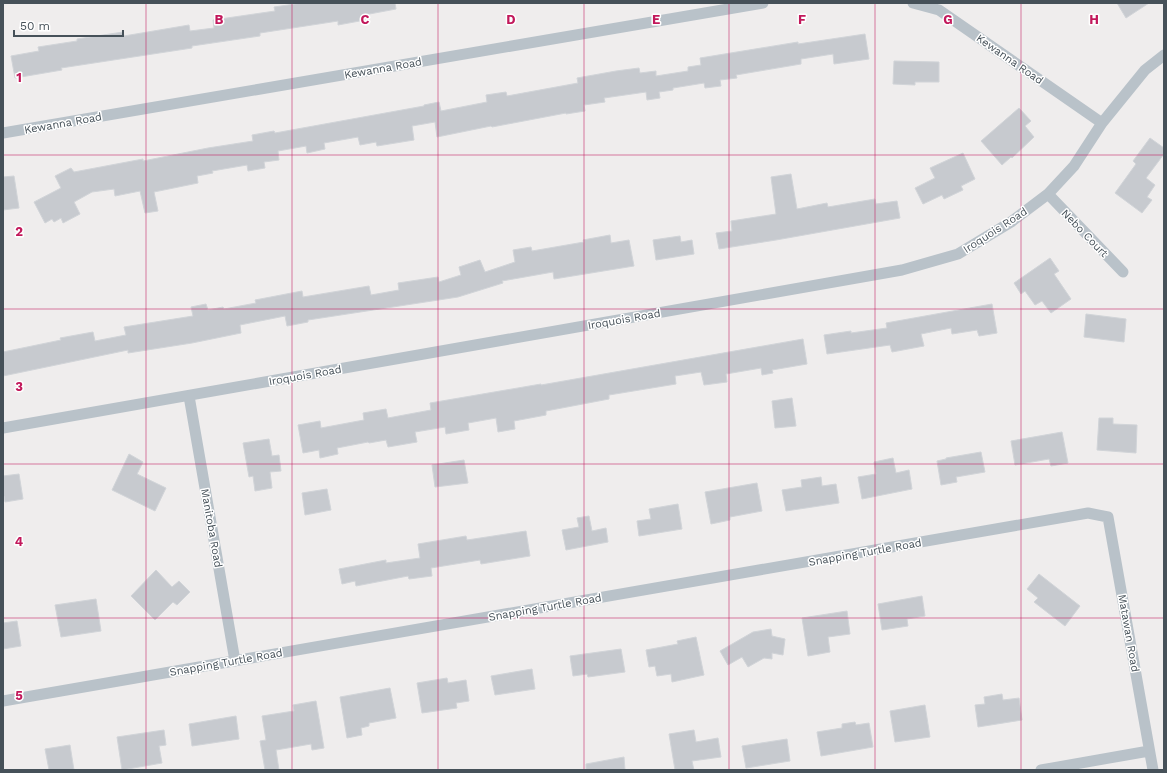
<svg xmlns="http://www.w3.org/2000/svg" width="1167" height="773" viewBox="0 0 1167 773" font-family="'Work Sans',sans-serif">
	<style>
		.building { fill: #c7cacf; stroke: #d1d4d8 }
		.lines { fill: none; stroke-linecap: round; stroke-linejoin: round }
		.minor { stroke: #b9c2c9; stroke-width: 11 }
		.grid { fill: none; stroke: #c2185b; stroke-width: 1; stroke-opacity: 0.55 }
		.labels { text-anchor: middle; stroke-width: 3; stroke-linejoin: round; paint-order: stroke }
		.street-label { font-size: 11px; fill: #465159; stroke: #fff }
		.grid-label { font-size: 13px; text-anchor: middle; font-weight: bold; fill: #c2185b; stroke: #fff; stroke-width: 3; stroke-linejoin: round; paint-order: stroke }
	</style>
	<rect width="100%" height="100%" fill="#efeded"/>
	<!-- building -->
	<path class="building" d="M 302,3 L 395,3 L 396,9 L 364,15 L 365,20 L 338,25 L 338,21 L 260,33 L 260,36 L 192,46 L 192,48 L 61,68 L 62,70 L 15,78 L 11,56 L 39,51 L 38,47 L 77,41 L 77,39 L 123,32 L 124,36 L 189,25 L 190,31 L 214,28 L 213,20 L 275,11 L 274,7 Z
		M 1117,3 L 1149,3 L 1126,18 Z
		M 865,34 L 869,59 L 834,64 L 833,54 L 801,59 L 801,64 L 736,75 L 737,78 L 720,80 L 721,86 L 705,88 L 704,83 L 673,88 L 673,90 L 659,92 L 660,98 L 647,100 L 646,92 L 604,98 L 605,102 L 584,105 L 585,111 L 566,114 L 566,113 L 492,127 L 491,126 L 437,137 L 435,122 L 412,126 L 414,140 L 377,146 L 376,142 L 360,145 L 358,137 L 324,143 L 325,149 L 307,153 L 306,146 L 278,151 L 279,160 L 264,162 L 265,168 L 248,171 L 247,165 L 212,171 L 213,173 L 197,176 L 198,183 L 154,192 L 158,211 L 145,213 L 140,191 L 115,196 L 114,189 L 92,192 L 74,202 L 80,214 L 63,223 L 61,218 L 54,222 L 52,219 L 45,223 L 34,202 L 61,188 L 55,176 L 71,168 L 74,172 L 143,159 L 143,161 L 208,148 L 253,141 L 252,135 L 274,131 L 275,133 L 424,106 L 424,105 L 439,102 L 441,111 L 487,102 L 486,95 L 506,92 L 507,96 L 578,83 L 577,78 L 616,71 L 639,68 L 640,73 L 656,71 L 656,76 L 688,71 L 688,67 L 701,65 L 700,58 L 798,42 L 798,44 Z
		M 894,61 L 939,62 L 939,82 L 915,82 L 915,85 L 893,84 Z
		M 1019,108 L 1031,121 L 1025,126 L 1034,137 L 1012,158 L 1011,157 L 1002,165 L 981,141 Z
		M 1150,138 L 1164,148 L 1164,154 L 1146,178 L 1155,185 L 1147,197 L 1152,200 L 1142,213 L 1115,193 L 1136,164 L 1133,161 Z
		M 963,153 L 975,179 L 961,186 L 963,190 L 944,199 L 942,195 L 923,204 L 915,188 L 935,178 L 930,168 Z
		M 791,174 L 797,209 L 827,203 L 828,207 L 875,199 L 876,204 L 897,201 L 900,218 L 776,240 L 719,249 L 716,233 L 732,231 L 731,221 L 776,214 L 771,177 Z
		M 14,176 L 19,208 L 3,210 L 3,177 Z
		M 610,235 L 611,243 L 629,240 L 634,266 L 554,279 L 553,272 L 502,281 L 503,283 L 458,297 L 308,320 L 308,322 L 287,326 L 285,316 L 240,325 L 241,333 L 192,343 L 128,353 L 128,350 L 3,376 L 3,352 L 61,340 L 60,338 L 93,332 L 95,341 L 126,335 L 124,327 L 193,316 L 191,307 L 206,304 L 208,310 L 223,307 L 224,309 L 256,303 L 255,300 L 302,291 L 303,297 L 369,286 L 371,295 L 399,290 L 398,283 L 438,277 L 439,282 L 461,275 L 459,267 L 480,260 L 485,272 L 515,262 L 513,250 L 531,247 L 532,251 L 584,242 L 583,240 Z
		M 680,236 L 681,242 L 692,240 L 694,254 L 656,260 L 653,240 Z
		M 1050,258 L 1059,271 L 1054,274 L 1071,299 L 1051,313 L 1042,301 L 1035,305 L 1025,291 L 1021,294 L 1014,283 Z
		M 992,304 L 997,333 L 979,336 L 977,330 L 952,334 L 951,328 L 921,334 L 924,346 L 892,352 L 890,345 L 827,354 L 824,335 L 851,331 L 851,333 L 887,328 L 886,323 Z
		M 1086,314 L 1126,319 L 1124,342 L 1084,337 Z
		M 803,339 L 807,364 L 772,370 L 773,373 L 762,375 L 761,368 L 726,374 L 727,382 L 704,385 L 701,372 L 675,376 L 676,384 L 609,395 L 609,399 L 546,411 L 546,415 L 514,421 L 515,429 L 498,432 L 496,418 L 468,423 L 469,430 L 446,434 L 445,427 L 415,432 L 417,442 L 388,447 L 386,440 L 369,443 L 368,442 L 337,448 L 338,454 L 320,458 L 319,450 L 303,453 L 298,425 L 320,421 L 321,428 L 364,420 L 363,413 L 386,409 L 388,418 L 431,410 L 430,403 L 541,384 L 541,385 Z
		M 792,398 L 796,426 L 775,428 L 772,401 Z
		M 1099,418 L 1113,418 L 1113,424 L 1137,425 L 1136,453 L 1097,450 Z
		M 1062,432 L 1068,463 L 1051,466 L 1049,459 L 1015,465 L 1011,441 Z
		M 269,439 L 272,456 L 279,455 L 281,471 L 270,472 L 272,488 L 255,491 L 253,476 L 249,477 L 243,443 Z
		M 981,452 L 985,472 L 956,477 L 957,482 L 941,485 L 937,461 L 946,459 L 946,458 Z
		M 129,454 L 143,462 L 137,474 L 166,488 L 155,511 L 112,490 Z
		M 893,458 L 896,473 L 909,470 L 912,489 L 862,499 L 858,477 L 876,474 L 874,462 Z
		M 464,460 L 468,483 L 435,487 L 432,465 Z
		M 19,474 L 23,499 L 5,502 L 4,496 L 3,496 L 3,476 Z
		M 821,477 L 822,486 L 836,484 L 839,503 L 786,511 L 782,490 L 802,487 L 801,480 Z
		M 757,483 L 762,511 L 730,517 L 730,520 L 711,524 L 705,492 Z
		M 327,489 L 331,510 L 305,515 L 302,493 Z
		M 678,504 L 682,529 L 639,536 L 637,521 L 651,519 L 649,509 Z
		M 589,516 L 592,531 L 606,528 L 608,542 L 566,550 L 562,530 L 579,527 L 577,518 Z
		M 526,531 L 530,556 L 481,564 L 480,560 L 431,568 L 432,576 L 409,579 L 408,576 L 356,586 L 355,581 L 342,584 L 339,569 L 386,560 L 386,563 L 420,558 L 418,544 L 466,536 L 467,540 Z
		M 156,570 L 172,587 L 179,581 L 190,592 L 177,605 L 173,602 L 155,620 L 131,596 Z
		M 1039,574 L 1080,606 L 1065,626 L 1034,602 L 1038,598 L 1027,589 Z
		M 922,596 L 925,616 L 907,619 L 908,626 L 882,630 L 878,604 Z
		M 96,599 L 101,631 L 61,637 L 55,605 Z
		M 847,611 L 850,634 L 828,637 L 830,652 L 808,656 L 802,618 Z
		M 17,621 L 21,646 L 3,649 L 3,623 Z
		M 771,629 L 772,636 L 785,639 L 783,655 L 772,653 L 772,659 L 764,658 L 748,667 L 742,657 L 728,665 L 720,651 L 753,632 Z
		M 696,637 L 704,675 L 672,682 L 671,674 L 657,676 L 655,666 L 649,667 L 646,650 L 678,644 L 677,641 Z
		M 621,649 L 625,672 L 588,677 L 587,674 L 573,676 L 570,656 Z
		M 532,669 L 535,689 L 495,695 L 491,676 Z
		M 447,678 L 448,683 L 466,680 L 469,701 L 456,703 L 457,708 L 422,713 L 417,683 Z
		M 390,688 L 396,718 L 369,723 L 369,726 L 361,728 L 362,735 L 347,738 L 340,697 Z
		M 1002,694 L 1003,700 L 1019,698 L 1022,720 L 978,727 L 975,705 L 985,704 L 984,697 Z
		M 316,701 L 324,748 L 312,750 L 311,744 L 276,750 L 279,770 L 265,770 L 260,741 L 266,740 L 262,716 L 294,711 L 293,705 Z
		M 925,705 L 930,737 L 895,742 L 890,711 Z
		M 236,716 L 239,739 L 192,746 L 189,724 Z
		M 855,722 L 856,725 L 869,723 L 873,747 L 821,756 L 817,732 L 842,728 L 842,724 Z
		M 164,730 L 166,745 L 159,746 L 162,763 L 122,770 L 117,737 Z
		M 694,730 L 696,742 L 718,738 L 721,757 L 692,761 L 694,770 L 675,770 L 669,734 Z
		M 787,739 L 790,761 L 746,768 L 742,746 Z
		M 70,745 L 74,770 L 49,770 L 45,749 Z
		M 624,757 L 625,770 L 586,770 L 586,764 Z"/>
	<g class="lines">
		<!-- minor -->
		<path class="minor" d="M 913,3 L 939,10 L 1102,123
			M 3,133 L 763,3
			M 1048,194 L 1123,272
			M 189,396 L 235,661
			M 3,428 L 902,270 L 958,254 L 1011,222 L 1048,194 L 1074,166 L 1102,123 L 1145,70 L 1164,55
			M 3,701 L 1088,513 L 1108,517 L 1153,770
			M 1041,770 L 1149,751"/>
	</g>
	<!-- grid -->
	<path class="grid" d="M 146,3 L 146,770M 292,3 L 292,770M 438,3 L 438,770M 584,3 L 584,770M 729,3 L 729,770M 875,3 L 875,770M 1021,3 L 1021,770M 3,155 L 1164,155M 3,309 L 1164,309M 3,464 L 1164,464M 3,618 L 1164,618"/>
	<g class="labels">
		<!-- street labels -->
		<g class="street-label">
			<text transform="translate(1010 59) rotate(35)" y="4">Kewanna Road</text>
			<text transform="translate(383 68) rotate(-10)" y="4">Kewanna Road</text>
			<text transform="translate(63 123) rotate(-10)" y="4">Kewanna Road</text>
			<text transform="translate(995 230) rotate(-33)" y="4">Iroquois Road</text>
			<text transform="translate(1085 233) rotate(46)" y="4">Nebo Court</text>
			<text transform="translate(624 319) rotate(-10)" y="4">Iroquois Road</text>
			<text transform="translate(305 375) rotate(-10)" y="4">Iroquois Road</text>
			<text transform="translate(212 528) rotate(80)" y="4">Manitoba Road</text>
			<text transform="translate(865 552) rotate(-10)" y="4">Snapping Turtle Road</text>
			<text transform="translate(545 607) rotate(-10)" y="4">Snapping Turtle Road</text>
			<text transform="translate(1129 633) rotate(80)" y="4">Matawan Road</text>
			<text transform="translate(226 662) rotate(-10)" y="4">Snapping Turtle Road</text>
		</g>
	</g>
	<g class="grid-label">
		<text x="219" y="24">B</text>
		<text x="365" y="24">C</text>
		<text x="511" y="24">D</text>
		<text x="656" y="24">E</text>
		<text x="802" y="24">F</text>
		<text x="948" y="24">G</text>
		<text x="1094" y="24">H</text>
		<text x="19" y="82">1</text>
		<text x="19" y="236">2</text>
		<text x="19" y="391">3</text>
		<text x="19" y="546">4</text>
		<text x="19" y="700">5</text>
	</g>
	<!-- border -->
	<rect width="1167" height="773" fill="none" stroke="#465159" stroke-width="8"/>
	<!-- scale -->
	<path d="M14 30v6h109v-6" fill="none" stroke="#465159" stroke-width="2"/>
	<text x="20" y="30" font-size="12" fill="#465159" stroke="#ffffff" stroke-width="3" paint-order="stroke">50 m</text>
</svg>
